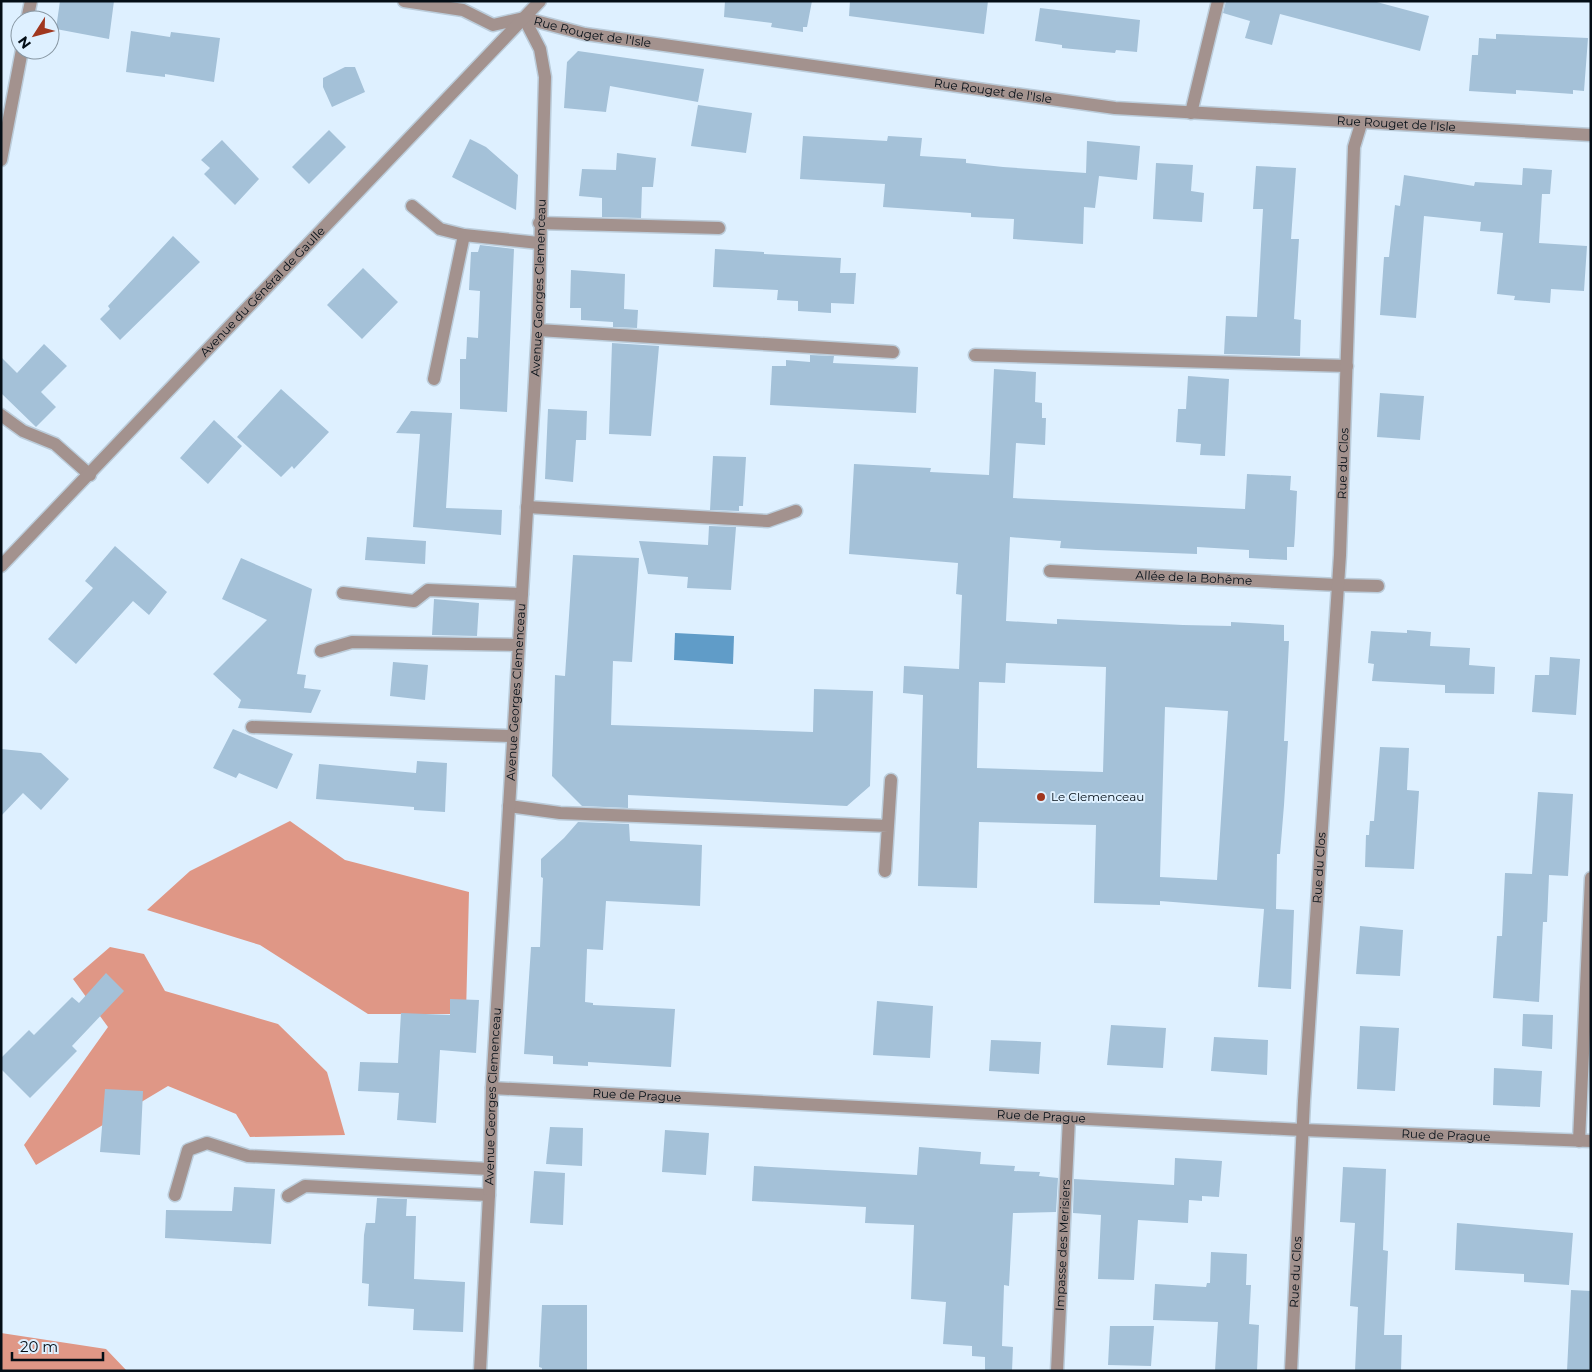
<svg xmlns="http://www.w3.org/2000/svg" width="1592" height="1372" viewBox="0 0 1592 1372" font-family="Montserrat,sans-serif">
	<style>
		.forest { fill: #df9786 }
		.water { fill: #609cc8 }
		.building { fill: #a4c1d8; fill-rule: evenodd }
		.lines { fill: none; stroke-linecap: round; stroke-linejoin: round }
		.service-casing { stroke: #bbccda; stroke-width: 15 }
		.minor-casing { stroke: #bbccda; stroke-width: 15 }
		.tertiary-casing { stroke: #bbccda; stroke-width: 15 }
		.service { stroke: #a3928e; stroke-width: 12 }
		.minor { stroke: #a3928e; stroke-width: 12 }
		.tertiary { stroke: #a3928e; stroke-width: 12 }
		.poi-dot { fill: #a0371f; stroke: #def0ff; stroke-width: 2 }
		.labels { text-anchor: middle; stroke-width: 4; stroke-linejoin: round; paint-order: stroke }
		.street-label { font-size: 12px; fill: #040e16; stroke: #def0ff }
		.poi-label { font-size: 12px; fill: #040e16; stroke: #def0ff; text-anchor: start }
	</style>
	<rect width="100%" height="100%" fill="#def0ff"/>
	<!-- forest -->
	<path class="forest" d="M 290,821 L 345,860 L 469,892 L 466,1014 L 368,1014 L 260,945 L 147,910 L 190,871 Z
		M 110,947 L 144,954 L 165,991 L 278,1024 L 327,1072 L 345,1135 L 250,1137 L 236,1114 L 168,1086 L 36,1165 L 24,1145 L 108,1027 L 73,979 Z
		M 1,1333 L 106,1349 L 127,1371 L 1,1371 Z"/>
	<!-- water -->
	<path class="water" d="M 675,633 L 734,636 L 733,664 L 674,660 Z"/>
	<!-- building -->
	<path class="building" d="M 60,1 L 114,1 L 109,39 L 56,29 Z
		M 725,1 L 812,1 L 807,27 L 803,27 L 803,32 L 771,27 L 772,23 L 724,17 Z
		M 850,1 L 988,1 L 984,34 L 849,16 Z
		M 1226,1 L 1373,1 L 1429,16 L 1420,51 L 1280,14 L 1272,45 L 1245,38 L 1250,21 L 1223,13 Z
		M 1040,8 L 1140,20 L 1137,52 L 1116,50 L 1115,53 L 1062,48 L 1062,45 L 1035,41 Z
		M 131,31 L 170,37 L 171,32 L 220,38 L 214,82 L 165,74 L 165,77 L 126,72 Z
		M 1496,34 L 1588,38 L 1584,91 L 1573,90 L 1573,94 L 1516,90 L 1516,94 L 1469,91 L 1472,55 L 1478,55 L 1479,38 L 1496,39 Z
		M 578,51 L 704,69 L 698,102 L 610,86 L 606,112 L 564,108 L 567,62 Z
		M 345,67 L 355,67 L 365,92 L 332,107 L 323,87 L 323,78 Z
		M 698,105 L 752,113 L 746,153 L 691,146 Z
		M 329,130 L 346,147 L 309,184 L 292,167 Z
		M 803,136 L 887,141 L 888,136 L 922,138 L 920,156 L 966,159 L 966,163 L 1003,167 L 1086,173 L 1087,141 L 1140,146 L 1137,180 L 1099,176 L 1095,208 L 1084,207 L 1083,244 L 1013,239 L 1014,219 L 971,217 L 971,213 L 883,207 L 885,184 L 800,179 Z
		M 470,139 L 486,147 L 518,175 L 516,210 L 452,177 Z
		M 222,140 L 259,179 L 235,205 L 204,174 L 210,168 L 201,160 Z
		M 617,153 L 656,158 L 653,187 L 642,187 L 641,218 L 602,217 L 602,198 L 579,196 L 582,169 L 616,170 Z
		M 1156,163 L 1193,165 L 1191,191 L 1204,193 L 1202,222 L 1153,219 Z
		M 1256,166 L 1296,168 L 1291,239 L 1299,239 L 1294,319 L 1301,320 L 1300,356 L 1224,354 L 1226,316 L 1257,317 L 1263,209 L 1253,209 Z
		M 1523,168 L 1552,170 L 1550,194 L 1542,194 L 1539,243 L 1587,246 L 1584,291 L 1551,289 L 1550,303 L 1514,300 L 1515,296 L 1497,294 L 1503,233 L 1480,231 L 1481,222 L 1424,216 L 1416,318 L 1380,315 L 1384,257 L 1389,257 L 1395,205 L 1400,206 L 1404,175 L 1474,186 L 1475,182 L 1522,185 Z
		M 173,236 L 200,262 L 120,340 L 100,319 L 110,309 L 108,306 Z
		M 480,245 L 514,249 L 507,412 L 460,409 L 460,359 L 466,359 L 467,337 L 478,338 L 480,291 L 469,290 L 471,252 L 478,252 Z
		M 715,249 L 764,252 L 764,254 L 841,258 L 840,273 L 856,273 L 854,304 L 831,303 L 831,313 L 798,311 L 798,301 L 777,300 L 778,290 L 713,287 Z
		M 363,268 L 398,302 L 362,339 L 327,305 Z
		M 571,270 L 625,274 L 624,309 L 638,310 L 637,328 L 613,327 L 613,322 L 581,320 L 581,308 L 570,308 Z
		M 612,343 L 659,346 L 651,436 L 609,434 Z
		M 44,344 L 67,366 L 41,392 L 56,407 L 36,427 L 1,393 L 1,357 L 17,373 Z
		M 810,355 L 834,356 L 833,363 L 918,367 L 916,413 L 770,405 L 772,366 L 786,366 L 786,360 L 810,362 Z
		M 994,369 L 1036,372 L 1035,402 L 1042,403 L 1042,418 L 1046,418 L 1045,445 L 1016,443 L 1013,498 L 1245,509 L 1247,474 L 1291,476 L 1290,490 L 1297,491 L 1295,533 L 1294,547 L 1287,547 L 1287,560 L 1249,558 L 1249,550 L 1197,547 L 1197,554 L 1096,550 L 1060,548 L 1061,541 L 1010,537 L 1006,621 L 1057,624 L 1057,619 L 1183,625 L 1231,626 L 1231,622 L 1284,625 L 1284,641 L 1289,641 L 1284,741 L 1288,741 L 1284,805 L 1280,854 L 1277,854 L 1276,909 L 1294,910 L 1291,989 L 1258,987 L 1264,909 L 1160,901 L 1160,905 L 1094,903 L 1096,825 L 979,822 L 977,888 L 918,886 L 923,695 L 903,693 L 904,666 L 959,669 L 962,595 L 956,594 L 958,563 L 849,554 L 854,464 L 931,468 L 930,472 L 989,475 ZM 1006,663 L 1106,667 L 1103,772 L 977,768 L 979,682 L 1005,683 ZM 1165,707 L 1228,711 L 1217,880 L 1160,877 Z
		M 1188,376 L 1229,379 L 1225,456 L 1200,455 L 1201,444 L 1176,442 L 1178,409 L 1186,409 Z
		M 281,389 L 329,432 L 294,469 L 292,466 L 281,477 L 237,437 Z
		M 1380,393 L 1424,396 L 1420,440 L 1377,437 Z
		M 548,409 L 587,411 L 586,440 L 576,440 L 573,482 L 545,479 Z
		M 411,411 L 452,413 L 446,508 L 502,510 L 501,535 L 413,527 L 420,434 L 396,433 Z
		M 214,420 L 242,446 L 208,484 L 180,458 Z
		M 713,456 L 746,457 L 743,506 L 739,506 L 739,511 L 710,510 Z
		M 709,526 L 736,527 L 731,590 L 687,588 L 688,577 L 648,574 L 639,541 L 708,545 Z
		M 367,537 L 426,541 L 425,564 L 365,560 Z
		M 115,546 L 167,592 L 149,615 L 133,601 L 76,664 L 48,639 L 93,588 L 85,581 Z
		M 573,555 L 639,558 L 632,662 L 613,661 L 611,725 L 813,732 L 814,689 L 873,691 L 870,786 L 847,806 L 628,795 L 628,808 L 582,806 L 552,776 L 555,675 L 565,676 Z
		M 241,558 L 312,589 L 297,674 L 306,675 L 304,688 L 321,690 L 311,713 L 238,708 L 241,700 L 213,674 L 267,620 L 222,599 Z
		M 434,599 L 479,603 L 477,636 L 432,635 Z
		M 1407,630 L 1431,632 L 1430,646 L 1470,648 L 1469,665 L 1495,667 L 1494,694 L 1445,693 L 1445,685 L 1372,681 L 1374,664 L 1368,663 L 1371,631 L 1407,633 Z
		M 1550,657 L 1580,659 L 1576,715 L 1532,712 L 1535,675 L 1549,675 Z
		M 393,662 L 428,665 L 425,700 L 390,696 Z
		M 233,729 L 293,754 L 277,789 L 239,773 L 236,778 L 213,768 Z
		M 1380,747 L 1409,748 L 1407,790 L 1419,791 L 1414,869 L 1365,867 L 1366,835 L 1369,835 L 1370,821 L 1374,821 Z
		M 1,749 L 41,753 L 69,779 L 41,810 L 23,793 L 1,816 Z
		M 417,761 L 447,763 L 445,812 L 414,810 L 414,807 L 316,799 L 319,764 L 416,773 Z
		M 1538,792 L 1573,794 L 1568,876 L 1549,875 L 1547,922 L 1543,922 L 1539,1002 L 1493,998 L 1497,936 L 1502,936 L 1505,873 L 1532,874 Z
		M 578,822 L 629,824 L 630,841 L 702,845 L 700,906 L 606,901 L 603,950 L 587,949 L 585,1002 L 593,1003 L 593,1005 L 675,1009 L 671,1067 L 588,1062 L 588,1066 L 553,1064 L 553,1056 L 524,1054 L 531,947 L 540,947 L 543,878 L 541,877 L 541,859 L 564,838 Z
		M 1360,926 L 1403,930 L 1400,976 L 1356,974 Z
		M 106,973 L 124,991 L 72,1046 L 77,1051 L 30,1098 L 1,1069 L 1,1058 L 29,1030 L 34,1035 L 72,997 L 79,1003 Z
		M 450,999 L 479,1000 L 476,1053 L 440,1050 L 436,1123 L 397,1120 L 399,1093 L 358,1091 L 360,1062 L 398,1063 L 401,1013 L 450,1015 Z
		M 877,1001 L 933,1006 L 930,1058 L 873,1055 Z
		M 1523,1014 L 1553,1015 L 1552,1049 L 1522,1046 Z
		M 1111,1025 L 1166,1028 L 1163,1068 L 1107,1065 Z
		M 1360,1026 L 1399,1028 L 1395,1091 L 1357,1089 Z
		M 1214,1037 L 1268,1040 L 1267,1075 L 1211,1071 Z
		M 991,1040 L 1041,1042 L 1039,1074 L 989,1071 Z
		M 1494,1068 L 1542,1071 L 1540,1107 L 1493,1105 Z
		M 105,1089 L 143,1091 L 140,1155 L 100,1152 Z
		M 550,1127 L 583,1128 L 582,1166 L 546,1164 Z
		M 665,1130 L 709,1133 L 706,1175 L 662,1172 Z
		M 919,1147 L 981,1152 L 980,1164 L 1015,1166 L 1014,1171 L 1040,1172 L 1039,1176 L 1058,1178 L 1056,1212 L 1013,1213 L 1009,1286 L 1004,1285 L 1002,1346 L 1013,1347 L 1012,1371 L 985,1371 L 985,1357 L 972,1356 L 972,1346 L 943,1344 L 946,1302 L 911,1299 L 914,1225 L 865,1223 L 866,1207 L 752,1201 L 754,1166 L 917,1175 Z
		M 1175,1158 L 1222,1161 L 1219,1197 L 1202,1196 L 1202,1201 L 1189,1200 L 1188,1223 L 1138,1220 L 1134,1280 L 1098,1279 L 1101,1215 L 1073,1213 L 1074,1179 L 1174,1185 Z
		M 1343,1167 L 1386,1169 L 1383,1250 L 1388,1251 L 1384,1335 L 1402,1335 L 1401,1371 L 1355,1371 L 1358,1307 L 1350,1306 L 1355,1223 L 1340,1222 Z
		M 534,1171 L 565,1173 L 563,1225 L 530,1223 Z
		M 234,1187 L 275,1189 L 271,1244 L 165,1238 L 166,1210 L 232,1211 Z
		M 377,1198 L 407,1199 L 406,1216 L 416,1216 L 414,1279 L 465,1282 L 463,1332 L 413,1330 L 414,1309 L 368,1306 L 369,1284 L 362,1283 L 364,1235 L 366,1223 L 375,1223 Z
		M 1457,1223 L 1573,1233 L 1569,1285 L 1524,1282 L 1524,1274 L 1455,1270 Z
		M 1211,1252 L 1247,1254 L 1246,1285 L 1251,1285 L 1249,1324 L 1259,1325 L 1257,1371 L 1215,1371 L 1218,1322 L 1153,1320 L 1155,1284 L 1206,1287 L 1207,1283 L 1210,1283 Z
		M 1571,1290 L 1591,1291 L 1591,1371 L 1567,1371 Z
		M 542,1305 L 587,1305 L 587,1371 L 542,1371 L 542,1368 L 539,1367 Z
		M 1110,1326 L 1154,1326 L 1151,1366 L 1108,1365 Z"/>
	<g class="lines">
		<!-- service casing -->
		<g class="service-casing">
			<path id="service" d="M 27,20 L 31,1
				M 1,160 L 22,50
				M 412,206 L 440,229 L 464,235 L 539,243
				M 539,223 L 719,228
				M 538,330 L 893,352
				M 434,379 L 464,235
				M 1,415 L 23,431 L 55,444 L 90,475
				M 527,507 L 768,521 L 796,511
				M 1338,585 L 1378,586
				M 343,593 L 414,601 L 428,590 L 522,594
				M 321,651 L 352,642 L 518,645
				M 252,727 L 512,736
				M 509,806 L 560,813 L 888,826
				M 885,871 L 891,780
				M 175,1195 L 188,1150 L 207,1143 L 248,1156 L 489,1169
				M 288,1196 L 305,1186 L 489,1195"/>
		</g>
		<!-- minor casing -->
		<g class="minor-casing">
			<g id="minor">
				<path id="s1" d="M 404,1 L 463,10 L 493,25 L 524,18 L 585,34 L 1115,108 L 1591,135"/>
				<path d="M 1191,113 L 1218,1"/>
				<path d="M 975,355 L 1347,366"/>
				<path id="s2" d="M 1050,571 L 1338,585"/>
				<path id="s3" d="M 492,1088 L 1303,1130 L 1591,1141"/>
				<path d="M 1579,1141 L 1591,878"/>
				<path id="s4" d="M 480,1371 L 489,1195 L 492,1088 L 538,330 L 545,77 L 540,49 L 524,18"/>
				<path id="s5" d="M 1057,1371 L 1069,1118"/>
				<path id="s6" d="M 1291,1371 L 1304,1101 L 1340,555 L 1354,147 L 1361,124"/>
			</g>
		</g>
		<!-- tertiary casing -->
		<g class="tertiary-casing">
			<g id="tertiary">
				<path id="s7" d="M 1,566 L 540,1"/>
			</g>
		</g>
		<!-- service -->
		<use href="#service" class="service"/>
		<!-- minor -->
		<use href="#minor" class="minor"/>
		<!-- tertiary -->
		<use href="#tertiary" class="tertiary"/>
	</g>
	<!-- markers -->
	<circle class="poi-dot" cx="1041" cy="797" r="5"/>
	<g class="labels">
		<!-- street labels -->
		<g class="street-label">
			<text dy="4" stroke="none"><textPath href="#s1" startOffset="195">Rue Rouget de l'Isle</textPath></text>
			<text dy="4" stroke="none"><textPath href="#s1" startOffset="600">Rue Rouget de l'Isle</textPath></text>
			<text dy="4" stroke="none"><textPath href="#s1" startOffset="1005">Rue Rouget de l'Isle</textPath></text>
			<text dy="4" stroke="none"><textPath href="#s4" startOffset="1085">Avenue Georges Clemenceau</textPath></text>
			<text dy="4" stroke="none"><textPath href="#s7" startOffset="379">Avenue du Général de Gaulle</textPath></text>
			<text dy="4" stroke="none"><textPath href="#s6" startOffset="909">Rue du Clos</textPath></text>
			<text dy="4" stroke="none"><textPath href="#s2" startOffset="144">Allée de la Bohême</textPath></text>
			<text dy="4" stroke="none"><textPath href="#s4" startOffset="680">Avenue Georges Clemenceau</textPath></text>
			<text dy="4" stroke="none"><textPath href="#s6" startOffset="504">Rue du Clos</textPath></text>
			<text dy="4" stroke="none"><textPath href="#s3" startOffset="145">Rue de Prague</textPath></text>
			<text dy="4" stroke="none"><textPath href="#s4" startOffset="275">Avenue Georges Clemenceau</textPath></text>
			<text dy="4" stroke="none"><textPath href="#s3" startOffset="550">Rue de Prague</textPath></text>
			<text dy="4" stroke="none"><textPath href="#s3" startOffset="955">Rue de Prague</textPath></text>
			<text dy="4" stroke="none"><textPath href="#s5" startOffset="126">Impasse des Merisiers</textPath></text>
			<text dy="4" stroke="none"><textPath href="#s6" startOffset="99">Rue du Clos</textPath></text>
		</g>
		<!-- poi labels -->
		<g class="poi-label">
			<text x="1051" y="801">Le Clemenceau</text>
		</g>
	</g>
	<!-- border -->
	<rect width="1592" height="1372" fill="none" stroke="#040e16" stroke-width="5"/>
	<!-- north arrow -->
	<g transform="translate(35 35) rotate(234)"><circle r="24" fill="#def0ff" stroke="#8796a2"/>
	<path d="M0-4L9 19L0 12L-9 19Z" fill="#a0371f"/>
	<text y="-8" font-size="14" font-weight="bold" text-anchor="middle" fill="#040e16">N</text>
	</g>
	<!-- scale -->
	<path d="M12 1352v8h91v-8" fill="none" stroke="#040e16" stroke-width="2.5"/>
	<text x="20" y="1352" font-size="15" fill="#040e16" stroke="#def0ff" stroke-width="4" paint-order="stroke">20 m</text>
</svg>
